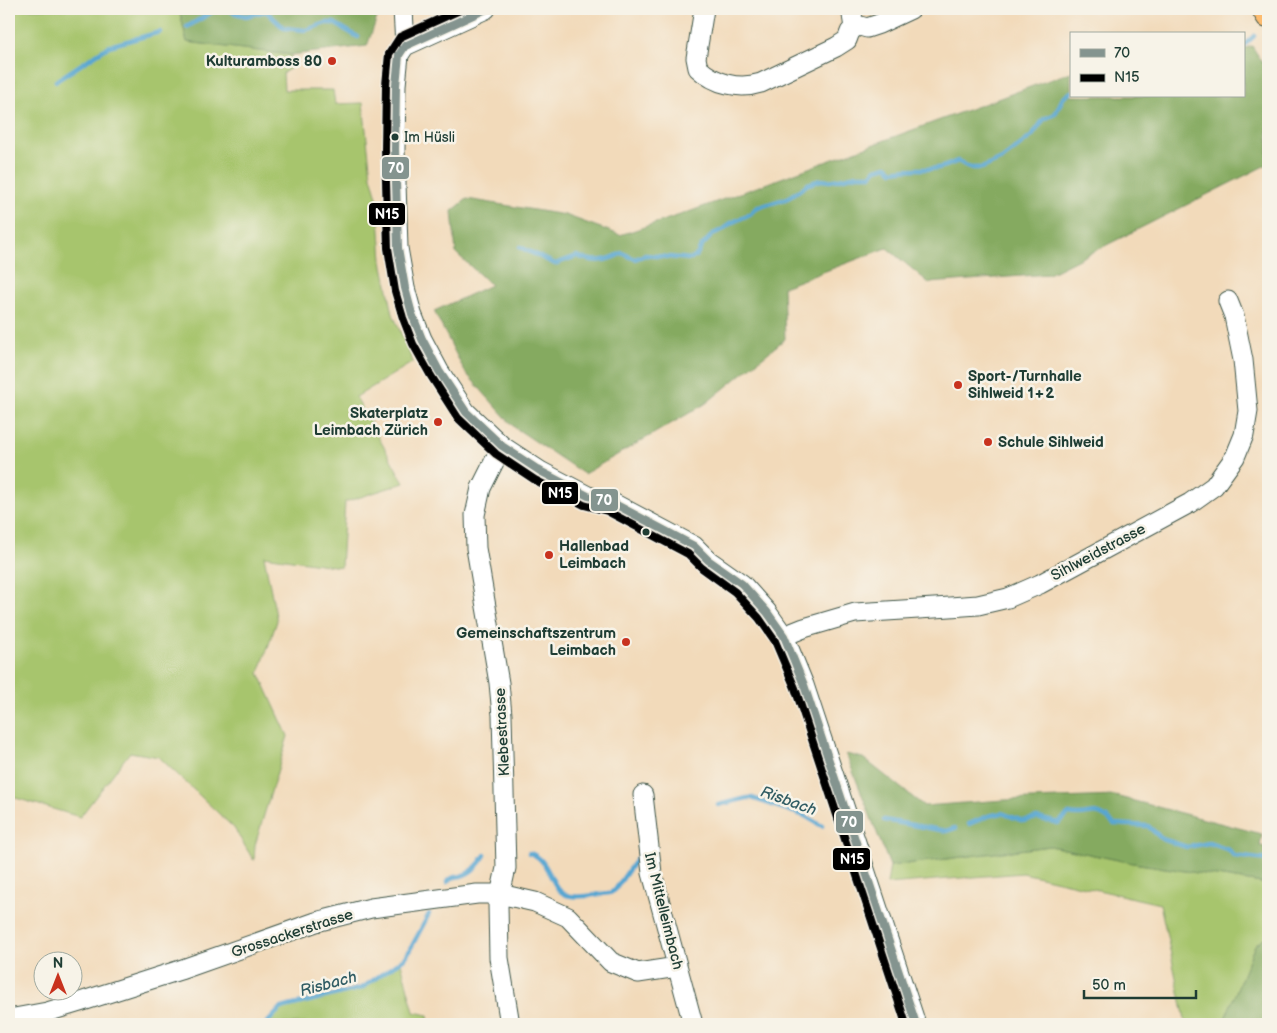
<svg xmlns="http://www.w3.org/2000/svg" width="1277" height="1033" viewBox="0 0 1277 1033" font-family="'Balsamiq Sans',sans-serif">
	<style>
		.green { fill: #a7c56d; stroke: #638150 }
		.forest { fill: #85aa60; stroke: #52744a }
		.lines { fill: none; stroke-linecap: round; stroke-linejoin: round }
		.stream { stroke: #57a6d1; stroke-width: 4.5 }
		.minor-casing { stroke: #3f5548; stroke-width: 21 }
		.major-casing { stroke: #3f5548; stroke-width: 26 }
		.minor { stroke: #fff; stroke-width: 19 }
		.major { stroke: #fdbc6f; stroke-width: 24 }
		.bus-1-casing { stroke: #f7f3e8; stroke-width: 11 }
		.bus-2-casing { stroke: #f7f3e8; stroke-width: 11 }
		.bus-1 { stroke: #84948f; stroke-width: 8 }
		.bus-2 { stroke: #000; stroke-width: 8 }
		.poi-dot { fill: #c8321e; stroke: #f7f3e8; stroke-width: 2 }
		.bus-dot { fill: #1f3d34; stroke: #f7f3e8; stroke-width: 2 }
		.labels { text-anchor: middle; stroke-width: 5; stroke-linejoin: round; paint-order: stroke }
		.bus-label { font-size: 14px; fill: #1f3d34; stroke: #f7f3e8; text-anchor: start }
		.poi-label { font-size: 15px; font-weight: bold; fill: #1f3d34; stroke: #f7f3e8; text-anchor: end }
		.street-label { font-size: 15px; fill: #1f3d34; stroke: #f7f3e8 }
		.water-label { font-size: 16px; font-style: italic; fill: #305c63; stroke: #f7f3e8 }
		.line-badge { stroke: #f7f3e8; stroke-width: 2 }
		.badge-label { font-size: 14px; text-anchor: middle; font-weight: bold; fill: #fff }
	</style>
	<rect width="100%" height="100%" fill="#f7f3e8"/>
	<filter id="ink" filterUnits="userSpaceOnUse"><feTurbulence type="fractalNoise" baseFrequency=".02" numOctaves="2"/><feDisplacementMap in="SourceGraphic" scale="10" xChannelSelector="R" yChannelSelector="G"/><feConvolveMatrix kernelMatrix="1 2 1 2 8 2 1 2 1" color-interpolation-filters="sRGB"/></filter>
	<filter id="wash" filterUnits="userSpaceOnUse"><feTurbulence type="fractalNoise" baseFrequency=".0096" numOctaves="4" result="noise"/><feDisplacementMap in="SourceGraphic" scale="20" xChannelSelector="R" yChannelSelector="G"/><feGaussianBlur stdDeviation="1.12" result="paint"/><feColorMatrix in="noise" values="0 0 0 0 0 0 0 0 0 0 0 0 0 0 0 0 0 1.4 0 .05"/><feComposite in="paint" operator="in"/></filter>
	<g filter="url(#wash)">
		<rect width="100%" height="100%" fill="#f2daba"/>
		<!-- green -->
		<path class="green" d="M 9,9 L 179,9 L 187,42 L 291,55 L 291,68 L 283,73 L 284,90 L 333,90 L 335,104 L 363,103 L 371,176 L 378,201 L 382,261 L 393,314 L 413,362 L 356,397 L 404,483 L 345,502 L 341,567 L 264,556 L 277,621 L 259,673 L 288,736 L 255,845 L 254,861 L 234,828 L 159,757 L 130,752 L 80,817 L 9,796 Z
			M 1050,846 L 1133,863 L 1268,884 L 1268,935 L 1255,945 L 1223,1024 L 1186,1024 L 1160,904 L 1023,873 L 887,884 L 890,866 Z
			M 401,963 L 414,1012 L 428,1015 L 429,1024 L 266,1024 L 281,1008 L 362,988 Z"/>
		<!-- forest -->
		<path class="forest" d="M 179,9 L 380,9 L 367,46 L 291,55 L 187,42 Z
			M 1252,46 L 1268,71 L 1268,164 L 1049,274 L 929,283 L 887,248 L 783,287 L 785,339 L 705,404 L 584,474 L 514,427 L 465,372 L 434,311 L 491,285 L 456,253 L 452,211 L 467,199 L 565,215 L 620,235 L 683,214 L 1071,72 L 1071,96 L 1243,96 L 1243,49 Z
			M 846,754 L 863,758 L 924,806 L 1004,800 L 1115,796 L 1262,834 L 1260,846 L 1268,847 L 1268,884 L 1133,863 L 1050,846 L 890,866 Z
			M 1268,935 L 1268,1024 L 1223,1024 L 1255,945 Z"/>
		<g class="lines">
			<!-- stream -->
			<path class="stream" d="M 231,9 L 232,12 L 246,16 L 266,11 L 284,28 L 306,30 L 326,23 L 334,23 L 358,37
				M 187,27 L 217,9
				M 1243,46 L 1254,36
				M 56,81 L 109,46 L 160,32
				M 520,247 L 555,264 L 577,256 C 594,263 606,262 622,253 L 635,259 L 645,255 L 691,259 L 697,255 L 701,247 L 713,234 L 722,230 L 731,223 L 750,214 L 756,208 L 788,198 L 808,184 L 821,180 L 830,181 L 857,175 L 871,175 L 876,169 L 887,166 L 893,171 C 908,168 923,170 938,168 C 945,167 952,163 958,161 L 970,168 L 982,168 L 1002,159 L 1032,136 L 1044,119 L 1055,114 L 1063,98 L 1071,92
				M 718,805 L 747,798 L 752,798 L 805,816 L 822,826
				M 884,820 L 946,831 L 955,828
				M 969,824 L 988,816 L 1002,813 L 1023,821 L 1037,818 L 1058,823 L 1069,814 C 1092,819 1093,804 1114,824 L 1148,826 L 1162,839 L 1187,847 L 1209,843 L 1229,850 L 1234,856 L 1268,860
				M 529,853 C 552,858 549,894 571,896 C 583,898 598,894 610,893 L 615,890 L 636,859
				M 447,882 C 451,877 455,877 461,876 C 472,873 479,865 485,855
				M 266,1024 L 281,1008 L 362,988 L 406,957 L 429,914"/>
		</g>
	</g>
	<g filter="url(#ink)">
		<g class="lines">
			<!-- minor casing -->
			<g class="minor-casing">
				<path id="minor" d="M 403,9 L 405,46
					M 486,9 L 405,46 L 399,55 L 396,85 L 395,149 L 398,248 L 405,288 L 412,314 L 422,339 L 439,371 L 466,412 L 502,446 L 540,471 L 588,496 L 611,502 L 694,546 L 708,560 L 742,584 L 767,612 L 784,636 L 804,685 L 916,1024
					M 704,9 L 696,58 L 698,68 C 715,84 739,90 761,83 L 836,47 L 847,40 L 850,32 L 854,28 L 860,26 L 867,28 L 879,24 L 911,9
					M 854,9 L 852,15 L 854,28
					M 502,446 L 481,488 L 475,515 L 476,548 L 499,683 L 502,715 L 506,868 L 498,904 L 499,958 L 510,1024
					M 784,636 L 804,628 L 855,613 L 950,607 L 978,605 L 1008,598 L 1040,584 L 1190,503 L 1214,486 L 1235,457 L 1244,435 L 1248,411 L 1243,360 L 1234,316 L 1228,301
					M 643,795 L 652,873 L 693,1024
					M 9,1019 L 47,1012 L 80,1002 L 180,970 L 316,922 L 371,908 L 477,894 L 500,894 L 535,902 L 568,917 L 611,962 L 638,973 L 677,967"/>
			</g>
			<!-- major casing -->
			<g class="major-casing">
				<path id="major" d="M 1264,9 L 1268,16"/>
			</g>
			<!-- minor -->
			<use href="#minor" class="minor"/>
			<!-- major -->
			<use href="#major" class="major"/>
			<!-- bus-1 casing -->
			<g class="bus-1-casing">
				<path id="bus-1" d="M 486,9 L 405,46 L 399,55 L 396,85 L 395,149 L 398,248 L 405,288 L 412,314 L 422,339 L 439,371 L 466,412 L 502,446 L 540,471 L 588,496 L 611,502 L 694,546 L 708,560 L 742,584 L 767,612 L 784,636 L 804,685 L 916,1024"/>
			</g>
			<!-- bus-2 casing -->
			<g class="bus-2-casing">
				<path id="bus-2" d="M 462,9 L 400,37 L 389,54 L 386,85 L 385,149 L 388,248 L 395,291 L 403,318 L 413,344 L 431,376 L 458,418 L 496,454 L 535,480 L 584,505 L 607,511 L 688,554 L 702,568 L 735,592 L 759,618 L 775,641 L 795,688 L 906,1024"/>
			</g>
			<!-- bus-1 -->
			<use href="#bus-1" class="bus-1"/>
			<!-- bus-2 -->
			<use href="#bus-2" class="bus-2"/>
		</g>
	</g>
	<!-- markers -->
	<g class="poi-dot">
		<circle cx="332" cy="61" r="5"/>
		<circle cx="958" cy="385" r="5"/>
		<circle cx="438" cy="422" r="5"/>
		<circle cx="988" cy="442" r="5"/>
		<circle cx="549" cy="555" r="5"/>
		<circle cx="626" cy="642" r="5"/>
	</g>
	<g class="bus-dot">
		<circle cx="395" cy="137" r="4.5"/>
		<circle cx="646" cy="532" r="4.5"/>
	</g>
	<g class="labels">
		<!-- bus labels -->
		<g class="bus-label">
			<text x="404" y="142">Im Hüsli</text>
		</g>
		<!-- poi labels -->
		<g class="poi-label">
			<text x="322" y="66">Kulturamboss 80</text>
			<text x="968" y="381" text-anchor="start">Sport-/Turnhalle<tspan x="968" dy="17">Sihlweid 1+2</tspan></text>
			<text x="428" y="418">Skaterplatz<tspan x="428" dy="17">Leimbach Zürich</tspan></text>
			<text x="998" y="447" text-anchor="start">Schule Sihlweid</text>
			<text x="559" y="551" text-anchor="start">Hallenbad<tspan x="559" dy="17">Leimbach</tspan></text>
			<text x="616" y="638">Gemeinschaftszentrum<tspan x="616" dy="17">Leimbach</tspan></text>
		</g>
		<!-- street labels -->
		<g class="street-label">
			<text transform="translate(1098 552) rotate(-28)" y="5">Sihlweidstrasse</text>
			<text transform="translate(502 732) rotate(-93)" y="5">Klebestrasse</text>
			<text transform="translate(664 911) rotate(76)" y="5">Im Mittelleimbach</text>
			<text transform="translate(292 933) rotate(-18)" y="5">Grossackerstrasse</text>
		</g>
		<!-- water labels -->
		<g class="water-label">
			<text transform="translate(789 800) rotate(20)" y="6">Risbach</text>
			<text transform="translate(328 983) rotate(-15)" y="6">Risbach</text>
		</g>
	</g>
	<g class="line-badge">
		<rect x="381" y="156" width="29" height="24" rx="5" fill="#84948f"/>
		<rect x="368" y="202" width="38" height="24" rx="5" fill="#000"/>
		<rect x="541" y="481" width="38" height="24" rx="5" fill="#000"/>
		<rect x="590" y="488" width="29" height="24" rx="5" fill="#84948f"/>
		<rect x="835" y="810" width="29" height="24" rx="5" fill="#84948f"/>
		<rect x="832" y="847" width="39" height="24" rx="5" fill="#000"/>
	</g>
	<g class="badge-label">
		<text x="396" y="173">70</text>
		<text x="387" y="219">N15</text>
		<text x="560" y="498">N15</text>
		<text x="604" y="505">70</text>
		<text x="849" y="827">70</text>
		<text x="852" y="864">N15</text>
	</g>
	<!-- margin -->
	<rect width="1277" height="1033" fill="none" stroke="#f7f3e8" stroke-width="30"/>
	<!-- legend -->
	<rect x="1070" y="32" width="175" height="65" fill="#f7f3e8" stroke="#a1aaa0"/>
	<rect x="1080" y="49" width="25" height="8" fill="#84948f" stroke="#a1aaa0"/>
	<text x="1114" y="58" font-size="15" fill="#1f3d34">70</text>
	<rect x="1080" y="74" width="25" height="8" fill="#000000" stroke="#a1aaa0"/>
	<text x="1114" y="82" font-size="15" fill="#1f3d34">N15</text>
	<!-- north arrow -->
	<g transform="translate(58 976)"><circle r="24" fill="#f7f3e8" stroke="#a1aaa0"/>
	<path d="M0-4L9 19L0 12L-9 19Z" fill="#c8321e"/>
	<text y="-8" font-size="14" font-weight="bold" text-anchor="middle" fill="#1f3d34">N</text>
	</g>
	<!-- scale -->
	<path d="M1084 990v8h112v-8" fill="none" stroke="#1f3d34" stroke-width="2.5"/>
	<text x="1092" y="990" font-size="15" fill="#1f3d34" stroke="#f7f3e8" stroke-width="4" paint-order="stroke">50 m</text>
</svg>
